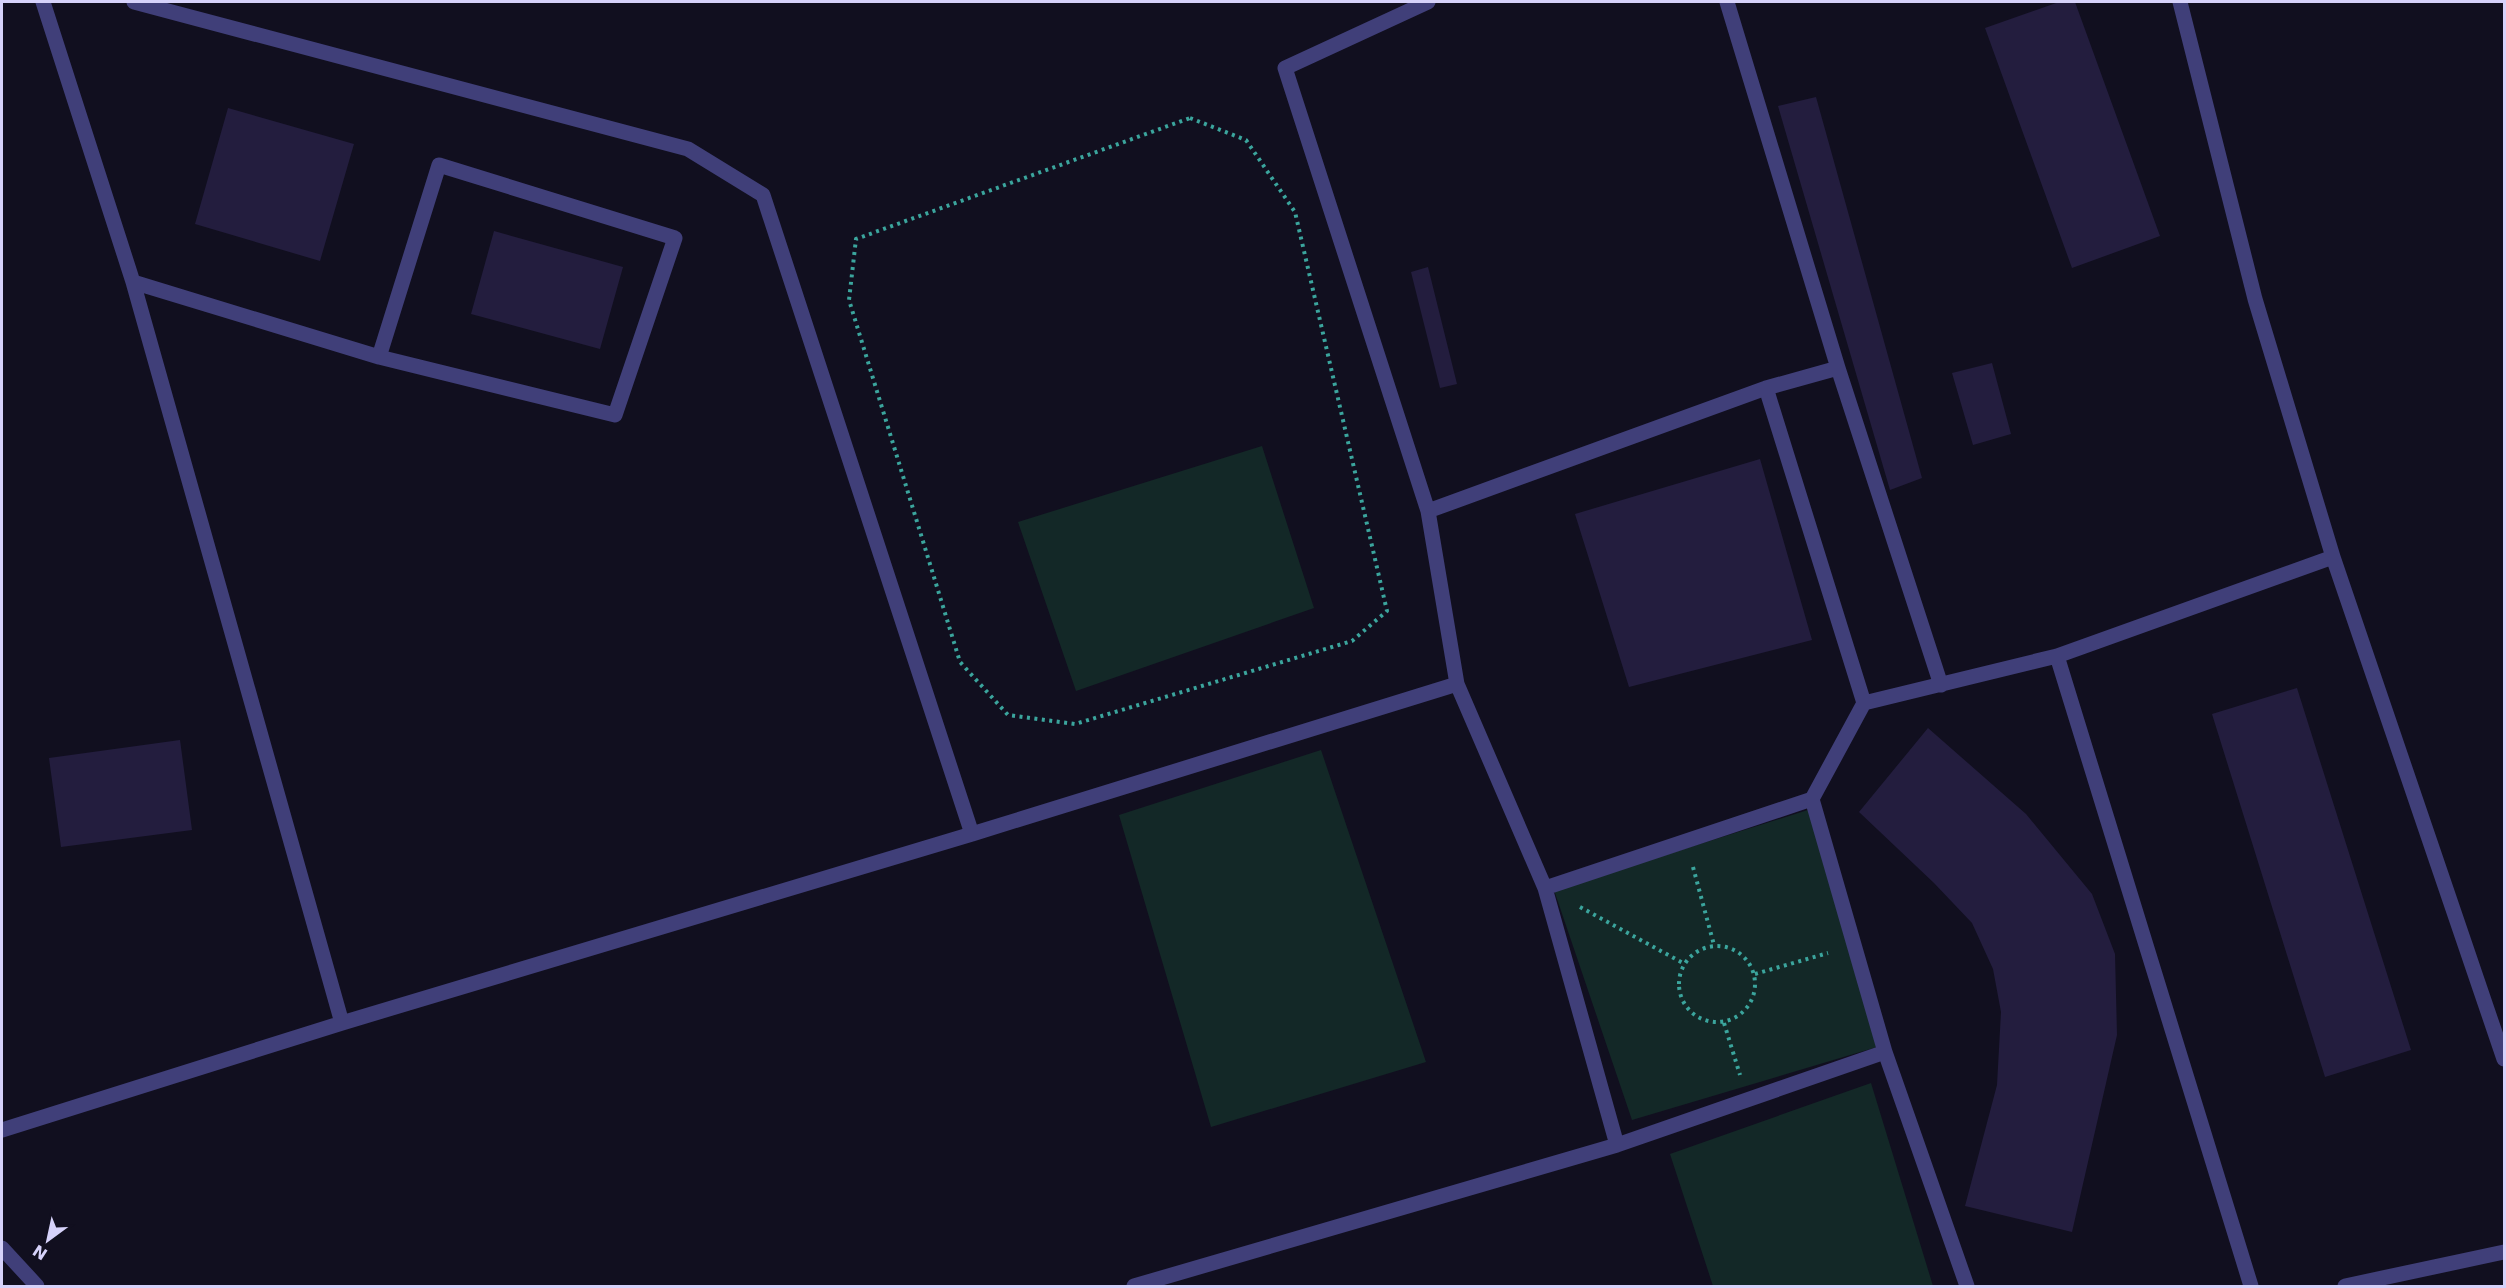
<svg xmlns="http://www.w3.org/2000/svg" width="2506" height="1288" viewBox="0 0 2506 1288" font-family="'DejaVu Sans',sans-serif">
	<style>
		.green { fill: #132827 }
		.building { fill: #231d3e }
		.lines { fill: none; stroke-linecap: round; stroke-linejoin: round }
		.path { stroke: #3ba59d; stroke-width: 4; stroke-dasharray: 3 4.5; stroke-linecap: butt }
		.lane { stroke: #403f79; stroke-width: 15 }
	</style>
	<rect width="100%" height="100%" fill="#110f1f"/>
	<!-- green -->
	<path class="green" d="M 1262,446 L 1314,608 L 1076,691 L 1018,522 Z
		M 1321,750 L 1426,1062 L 1211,1127 L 1119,815 Z
		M 1811,809 L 1877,1047 L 1632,1120 L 1554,890 Z
		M 1871,1083 L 1933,1286 L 1713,1286 L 1670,1154 Z"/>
	<!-- building -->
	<path class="building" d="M 2059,2 L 2075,2 L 2160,236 L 2072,268 L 1985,28 Z
		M 1816,97 L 1922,478 L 1890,490 L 1778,106 Z
		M 228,108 L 354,144 L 320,261 L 195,224 Z
		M 494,231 L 623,267 L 600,349 L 471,314 Z
		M 1428,267 L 1457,384 L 1440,388 L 1411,272 Z
		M 1992,363 L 2011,434 L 1973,445 L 1952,373 Z
		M 1760,459 L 1812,640 L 1629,687 L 1575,514 Z
		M 2297,688 L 2411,1050 L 2325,1077 L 2212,714 Z
		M 1928,728 L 2026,814 L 2092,894 L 2115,954 L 2117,1035 L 2072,1232 L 1965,1206 L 1997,1085 L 2001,1012 L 1993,969 L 1972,923 L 1934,883 L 1859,812 Z
		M 180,740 L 192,830 L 61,847 L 49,758 Z"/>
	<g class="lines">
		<!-- path -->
		<path class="path" d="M 1190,118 L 1246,140 L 1295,212 L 1387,611 L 1352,641 L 1075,724 L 1008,715 L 960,662 L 849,300 L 856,239 Z
			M 1693,867 L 1714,945
			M 1580,907 L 1683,963
			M1679 984a38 38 0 1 1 76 0a38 38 0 1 1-76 0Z
			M 1755,974 L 1828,953
			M 1724,1023 L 1740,1075"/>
		<!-- lane -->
		<path class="lane" d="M 43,2 L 133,282 L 342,1023
			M 134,2 L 688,149 L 763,195 L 972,834 L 1457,684 L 1545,888 L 1617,1145 L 1885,1052
			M 1428,2 L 1285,68 L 1428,511 L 1457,684
			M 1727,2 L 1838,368 L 1941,685
			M 2180,2 L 2255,299 L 2333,557 L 2504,1059
			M 133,282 L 379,357 L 615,415 L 675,238 L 439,165 L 379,357
			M 1766,388 L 1864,703
			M 1428,511 L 1766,388 L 1838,368
			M 2057,656 L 2251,1286
			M 1812,799 L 1885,1052 L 1967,1286
			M 1545,888 L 1812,799 L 1864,703 L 2057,656 L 2333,557
			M 2,1130 L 342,1023 L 972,834
			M 2,1248 L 37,1286
			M 1134,1286 L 1617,1145
			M 2345,1286 L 2504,1252"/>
	</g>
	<!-- border -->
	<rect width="2506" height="1288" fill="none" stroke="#d6d2fa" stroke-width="6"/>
	<!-- north arrow -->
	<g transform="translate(48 1240) rotate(213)" stroke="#110f1f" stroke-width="4.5" paint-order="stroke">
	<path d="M0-4.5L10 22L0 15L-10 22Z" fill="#d6d2fa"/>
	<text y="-9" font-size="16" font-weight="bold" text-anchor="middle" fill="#d6d2fa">N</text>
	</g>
</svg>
